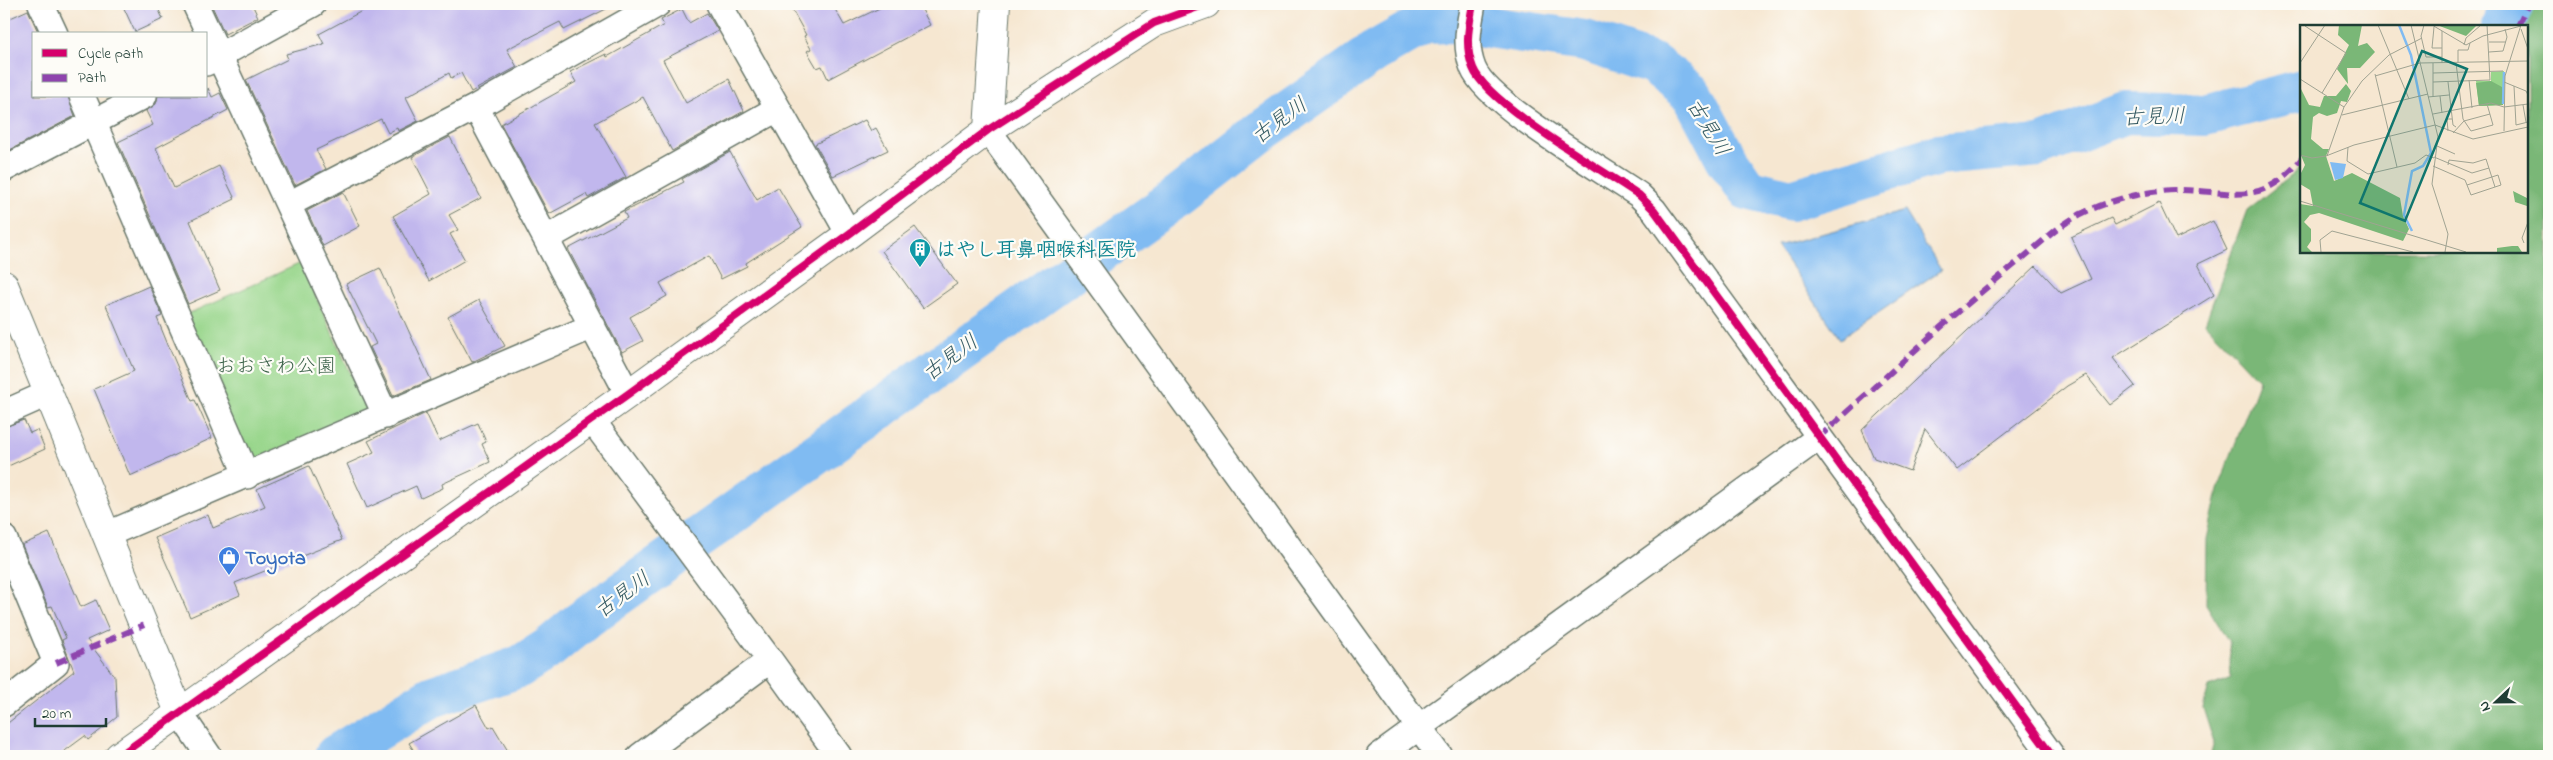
<svg xmlns="http://www.w3.org/2000/svg" width="2553" height="760" viewBox="0 0 2553 760" font-family="'Indie Flower','Klee One',sans-serif">
	<style>
		.green { fill: #98d68b; stroke: #5c8a60 }
		.forest { fill: #7ab777; stroke: #4c7a56 }
		.water { fill: #80bbf2; stroke: #507c93 }
		.lines { fill: none; stroke-linecap: round; stroke-linejoin: round }
		.river { stroke: #80bbf2; stroke-width: 42 }
		.building { fill: #c1b7ed }
		.minor-casing { stroke: #6a786b; stroke-width: 28 }
		.tertiary-casing { stroke: #6a786b; stroke-width: 30 }
		.minor { stroke: #fff; stroke-width: 25 }
		.tertiary { stroke: #fff; stroke-width: 28 }
		.quiet { stroke: #8e44ad; stroke-width: 6; stroke-dasharray: 12 6; stroke-linecap: butt }
		.cycleway-casing { stroke: #fdfcf7; stroke-width: 11 }
		.cycleway { stroke: #d6006c; stroke-width: 8 }
		.labels { text-anchor: middle; stroke-width: 4.5; stroke-linejoin: round; paint-order: stroke }
		.culture-label { font-size: 20px; font-weight: bold; fill: #0d838f; stroke: #fdfcf7; text-anchor: start }
		.park-label { font-size: 20px; fill: #3d634a; stroke: #fdfcf7 }
		.shop-label { font-size: 20px; font-weight: bold; fill: #366cbe; stroke: #fdfcf7; text-anchor: start }
		.water-label { font-size: 21px; font-style: italic; fill: #375c64; stroke: #fdfcf7 }
		.inset-river { fill: none; stroke: #80bbf2; stroke-width: 2.5 }
		.inset-road { fill: none; stroke: #a0a392; stroke-width: 1 }
		.view { fill: #0f766e; fill-opacity: 0.15; stroke: #0f766e; stroke-width: 2.5 }
		.inset-edge { fill: none; stroke: #1f3d34; stroke-width: 2.5 }
	</style>
	<rect width="100%" height="100%" fill="#fdfcf7"/>
	<filter id="ink" filterUnits="userSpaceOnUse"><feTurbulence type="fractalNoise" baseFrequency=".02" numOctaves="2"/><feDisplacementMap in="SourceGraphic" scale="10" xChannelSelector="R" yChannelSelector="G"/><feConvolveMatrix kernelMatrix="1 2 1 2 8 2 1 2 1" color-interpolation-filters="sRGB"/></filter>
	<filter id="wash" filterUnits="userSpaceOnUse"><feTurbulence type="fractalNoise" baseFrequency=".0096" numOctaves="4" result="noise"/><feDisplacementMap in="SourceGraphic" scale="20" xChannelSelector="R" yChannelSelector="G"/><feGaussianBlur stdDeviation="1.12" result="paint"/><feColorMatrix in="noise" values="0 0 0 0 0 0 0 0 0 0 0 0 0 0 0 0 0 1.4 0 .05"/><feComposite in="paint" operator="in"/></filter>
	<g filter="url(#wash)">
		<rect width="100%" height="100%" fill="#f6e7d1"/>
		<!-- green -->
		<path class="green" d="M 301,263 L 369,415 L 251,468 L 183,316 Z"/>
		<!-- forest -->
		<path class="forest" d="M 2535,4 L 2549,4 L 2549,756 L 2210,756 L 2214,743 L 2203,708 L 2209,687 L 2231,678 L 2229,642 L 2206,604 L 2207,539 L 2218,490 L 2259,380 L 2205,323 L 2247,210 L 2294,173 L 2302,164 L 2302,251 L 2527,251 L 2527,26 L 2524,26 Z"/>
		<!-- water -->
		<path class="water" d="M 1905,211 L 1941,270 L 1840,339 L 1777,246 Z"/>
		<g class="lines">
			<!-- river -->
			<path class="river" d="M 2502,26 L 2513,4
				M 335,756 L 431,697 L 519,667 L 549,648 L 579,623 L 1180,195 L 1266,128 L 1374,52 L 1425,23 L 1455,22 L 1585,41 L 1653,64 L 1692,94 L 1726,158 L 1747,189 L 1791,200 L 1938,155 L 2040,146 L 2125,113 L 2205,115 L 2302,90"/>
		</g>
		<g id="blocks">
			<!-- building -->
			<path class="building" d="M 122,4 L 156,4 L 163,19 L 135,32 Z
				M 211,4 L 252,4 L 258,17 L 225,34 Z
				M 375,4 L 616,4 L 564,30 L 560,22 L 507,49 L 517,67 L 471,92 L 461,73 L 451,78 L 449,73 L 406,97 L 418,121 L 398,131 L 397,128 L 388,133 L 381,119 L 316,150 L 326,169 L 295,185 L 246,80 L 288,59 L 286,54 L 324,44 L 319,34 Z
				M 789,4 L 832,4 L 844,25 L 888,4 L 919,4 L 930,25 L 828,79 L 822,66 L 817,68 L 807,51 L 811,49 L 804,36 L 806,35 Z
				M 682,9 L 689,23 L 707,13 L 718,31 L 663,60 L 686,103 L 729,79 L 744,111 L 672,151 L 643,97 L 595,123 L 626,177 L 588,198 L 586,194 L 549,214 L 501,124 L 576,82 L 570,72 L 606,54 L 607,57 L 664,25 L 661,20 Z
				M 28,10 L 39,34 L 34,34 L 34,96 L 68,96 L 75,116 L 4,153 L 4,21 Z
				M 208,88 L 212,97 L 220,93 L 228,110 L 156,148 L 174,188 L 219,166 L 235,199 L 190,221 L 220,290 L 188,304 L 118,142 L 153,125 L 146,111 L 156,104 L 158,96 L 206,96 Z
				M 865,120 L 871,131 L 876,128 L 888,150 L 833,176 L 815,144 Z
				M 450,137 L 481,198 L 449,215 L 458,230 L 450,234 L 465,260 L 429,281 L 393,216 L 431,194 L 412,157 Z
				M 730,152 L 757,200 L 778,187 L 802,227 L 746,263 L 747,266 L 721,279 L 709,256 L 660,283 L 667,296 L 630,317 L 643,341 L 622,352 L 568,249 L 627,218 L 624,212 L 684,182 L 682,179 Z
				M 343,192 L 360,226 L 323,246 L 307,211 Z
				M 2159,203 L 2176,239 L 2213,221 L 2227,250 L 2198,264 L 2214,295 L 2113,358 L 2135,386 L 2110,405 L 2086,375 L 2067,386 L 1957,470 L 1925,429 L 1910,471 L 1874,458 L 1862,430 L 2036,266 L 2061,293 L 2091,279 L 2071,237 L 2111,218 L 2115,225 Z
				M 915,227 L 957,284 L 923,308 L 882,251 Z
				M 380,268 L 431,380 L 393,396 L 370,347 L 376,344 L 346,284 Z
				M 149,286 L 162,316 L 157,318 L 168,345 L 192,401 L 195,400 L 212,438 L 130,476 L 94,389 L 134,371 L 106,305 Z
				M 479,300 L 505,346 L 472,362 L 448,317 Z
				M 426,413 L 439,441 L 478,423 L 486,442 L 482,444 L 490,462 L 442,484 L 443,488 L 421,498 L 416,486 L 367,508 L 347,464 L 374,452 L 368,441 Z
				M 24,420 L 30,433 L 37,430 L 45,449 L 4,468 L 4,427 Z
				M 309,466 L 342,540 L 235,583 L 240,595 L 190,617 L 155,538 L 208,515 L 213,528 L 265,506 L 257,489 Z
				M 49,533 L 81,607 L 96,600 L 109,630 L 87,640 L 115,677 L 117,717 L 88,740 L 85,736 L 58,756 L 4,756 L 4,726 L 74,671 L 62,640 L 66,638 L 52,606 L 48,607 L 22,545 Z
				M 476,705 L 489,728 L 493,726 L 511,756 L 417,756 L 409,743 Z"/>
		</g>
	</g>
	<g filter="url(#ink)">
		<use href="#blocks" fill-opacity="0" stroke="#6a786b" stroke-width="1"/>
		<g class="lines">
			<!-- minor casing -->
			<g class="minor-casing">
				<path id="minor" d="M 41,4 L 55,34
					M 195,4 L 386,416
					M 719,4 L 849,234
					M 1473,4 C 1469,26 1464,45 1473,68 C 1487,104 1603,170 1639,195 L 1654,210 L 2052,756
					M 206,63 L 313,4
					M 82,96 L 247,476
					M 476,107 L 628,394
					M 988,130 L 1440,756
					M 4,169 L 144,96
					M 289,204 L 476,107 L 658,4
					M 547,238 L 777,109
					M 4,413 L 49,393
					M 592,420 L 770,660 L 839,756
					M 108,534 L 593,326
					M 4,538 L 56,663 L 4,704
					M 179,712 L 209,756
					M 640,756 L 770,660
					M 1379,756 L 1818,438"/>
			</g>
			<!-- tertiary casing -->
			<g class="tertiary-casing">
				<path id="tertiary" d="M 988,130 L 996,4
					M 4,285 L 179,712
					M 119,756 L 628,394 L 849,234 L 988,130 L 1154,23 L 1206,4"/>
			</g>
			<!-- minor -->
			<use href="#minor" class="minor"/>
			<!-- tertiary -->
			<use href="#tertiary" class="tertiary"/>
			<!-- quiet -->
			<path class="quiet" d="M 2518,26 L 2528,4
				M 1818,438 C 1883,380 1946,320 2014,265 C 2036,248 2058,225 2083,213 C 2110,200 2145,191 2175,190 C 2229,189 2260,211 2302,158
				M 56,663 L 144,625"/>
			<!-- cycleway casing -->
			<g class="cycleway-casing">
				<path id="cycleway" d="M 1473,4 C 1469,26 1464,45 1473,68 C 1487,104 1603,170 1639,195 L 1654,210 L 2052,756
					M 119,756 L 628,394 L 849,234 L 988,130 L 1154,23 L 1206,4"/>
			</g>
			<!-- cycleway -->
			<use href="#cycleway" class="cycleway"/>
		</g>
	</g>
	<!-- icons -->
	<defs>
		<g id="building-pin" transform="scale(1.125)"><path d="M0 17L-7.5 6A9.5 9.5 0 1 1 7.5 6Z" fill="#0f9aa8" stroke="#fdfcf7"/><path d="M-4-6H4V6H1V3H-1V6H-4ZM-2.5-4.3h1.7v1.8h-1.7ZM.8-4.3h1.7v1.8H.8ZM-2.5-1h1.7V.8h-1.7ZM.8-1h1.7V.8H.8Z" fill="#fff"/></g>
		<g id="shop-pin" transform="scale(1.125)"><path d="M0 17L-7.5 6A9.5 9.5 0 1 1 7.5 6Z" fill="#3f7fe0" stroke="#fdfcf7"/><path d="M-5-2.5h2.3a2.7 3.5 0 0 1 5.4 0H5L5.5 6h-11ZM-1.5-2.5h3a1.5 2.3 0 0 0-3 0Z" fill="#fff"/></g>
	</defs>
	<g fill-rule="evenodd">
		<use href="#building-pin" x="920" y="249"/>
		<use href="#shop-pin" x="229" y="557"/>
	</g>
	<g class="labels">
		<!-- culture labels -->
		<g class="culture-label">
			<text x="936" y="256">はやし耳鼻咽喉科医院</text>
		</g>
		<!-- park labels -->
		<g class="park-label">
			<text x="276" y="372">おおさわ公園</text>
		</g>
		<!-- shop labels -->
		<g class="shop-label">
			<text x="245" y="564">Toyota</text>
		</g>
		<!-- water labels -->
		<g class="water-label">
			<text transform="translate(2154 116) rotate(-2)" y="7">古見川</text>
			<text transform="translate(1279 120) rotate(-36)" y="7">古見川</text>
			<text transform="translate(1709 127) rotate(59)" y="7">古見川</text>
			<text transform="translate(950 357) rotate(-36)" y="7">古見川</text>
			<text transform="translate(622 594) rotate(-36)" y="7">古見川</text>
		</g>
	</g>
	<!-- overview -->
	<g transform="translate(2300 25)">
		<rect width="228" height="228" fill="#f6e7d1"/>
		<path d="M 204,46 L 203,80 L 179,81 L 176,56 L 191,56 L 191,47 Z" fill="#98d68b"/>
		<path d="M 39,0 L 62,0 L 58,21 L 67,18 L 75,27 L 60,43 L 47,43 L 48,59 L 37,44 L 49,20 L 38,10 ZM 137,0 L 177,0 L 166,11 ZM 191,56 L 202,62 L 203,80 L 179,81 L 176,58 ZM 46,59 L 51,66 L 47,77 L 41,76 L 37,88 L 27,91 L 19,88 L 13,92 L 11,114 L 23,124 L 29,124 L 26,131 L 34,156 L 52,148 L 100,173 L 103,191 L 109,204 L 103,216 L 19,188 L 10,190 L 4,197 L 11,204 L 11,216 L 7,222 L 12,227 L 0,227 L 0,179 L 13,181 L 10,165 L 0,159 L 0,150 L 5,140 L 0,128 L 0,62 L 9,80 L 20,82 L 24,71 L 36,71 ZM 213,166 L 227,173 L 227,181 L 215,177 ZM 212,221 L 218,221 L 222,227 L 197,227 L 197,223 Z" fill="#7ab777"/>
		<path d="M 30,137 L 46,139 L 43,153 L 35,155 Z" fill="#80bbf2"/>
		<path class="inset-river" d="M 99,0 L 111,30 L 131,128 L 123,141 L 112,146 L 104,190 L 112,206M 203,79 L 204,47"/>
		<path class="inset-road" d="M 78,0 L 109,74M 111,0 L 138,112 L 132,159 L 148,209 L 145,227M 124,0 L 121,11 L 126,32 L 142,32M 132,0 L 166,20 L 183,11 L 221,1M 5,1 L 46,28 L 22,68M 134,2 L 132,23 L 142,23M 221,4 L 228,24M 142,6 L 142,38M 189,17 L 206,17M 164,20 L 166,13 L 181,0M 189,27 L 203,26 L 207,12 L 205,4M 0,38 L 25,0M 133,38 L 133,72M 156,38 L 163,94 L 171,106 L 193,100 L 187,79M 158,38 L 158,25 L 168,25 L 170,18M 133,48 L 203,46M 75,49 L 97,142M 75,51 L 120,38 L 228,36M 0,54 L 44,82M 169,55 L 172,83M 133,57 L 190,55 L 187,0M 148,57 L 153,100 L 156,102M 204,57 L 226,66 L 228,70M 214,61 L 216,100 L 228,97M 140,71 L 142,88M 128,72 L 149,70M 223,80 L 226,97M 133,89 L 191,78 L 204,82 L 228,79M 42,90 L 128,69M 148,106 L 147,94 L 152,94M 204,106 L 205,51 L 221,0M 153,108 L 164,96 L 190,89M 137,121 L 155,129M 48,122 L 47,136 L 68,149 L 115,138 L 126,130 L 134,133M 0,130 L 12,133 L 26,131 L 54,120 L 135,100 L 173,114 L 228,102M 27,131 L 44,82 L 62,56 L 89,30 L 122,13M 134,132 L 172,148 L 189,143M 148,140 L 149,135 L 173,138 L 186,134 L 195,162M 133,141 L 165,155 L 171,170 L 201,160 L 198,150 L 167,160M 0,176 L 166,227M 224,218 L 222,213 L 228,197M 21,227 L 20,215 L 32,206 L 113,227"/>
		<path class="view" d="M 122,26 L 167,44 L 105,196 L 60,178 Z"/>
		<rect width="228" height="228" class="inset-edge"/>
	</g>
	<!-- margin -->
	<rect width="2553" height="760" fill="none" stroke="#fdfcf7" stroke-width="20"/>
	<!-- legend -->
	<rect x="32" y="32" width="175" height="65" fill="#fdfcf7" stroke="#a4b0a9"/>
	<rect x="42" y="49" width="25" height="8" fill="#d6006c" stroke="#a4b0a9"/>
	<text x="78" y="58" font-size="15" fill="#1f3d34">Cycle path</text>
	<rect x="42" y="74" width="25" height="8" fill="#8e44ad" stroke="#a4b0a9"/>
	<text x="78" y="82" font-size="15" fill="#1f3d34">Path</text>
	<!-- north arrow -->
	<g transform="translate(2496 702) rotate(248)" stroke="#fdfcf7" stroke-width="4" paint-order="stroke">
	<path d="M0-4L9 19L0 12L-9 19Z" fill="#1f3d34"/>
	<text y="-8" font-size="14" font-weight="bold" text-anchor="middle" fill="#1f3d34">N</text>
	</g>
	<!-- scale -->
	<path d="M35 718v8h71v-8" fill="none" stroke="#1f3d34" stroke-width="2.5"/>
	<text x="42" y="718" font-size="15" fill="#1f3d34" stroke="#fdfcf7" stroke-width="4" paint-order="stroke">20 m</text>
</svg>
